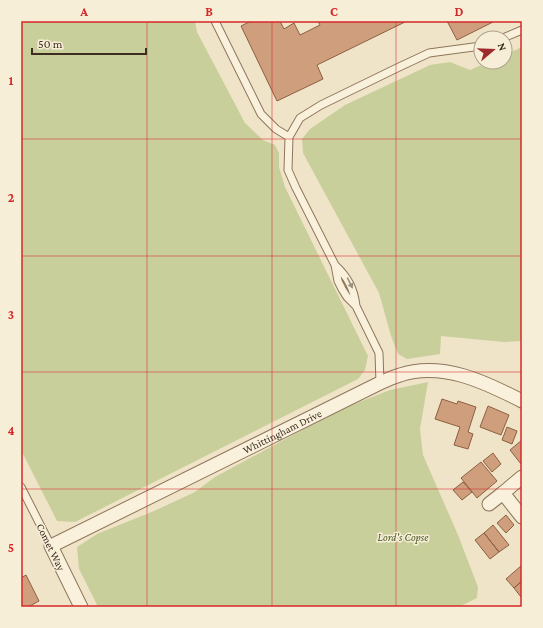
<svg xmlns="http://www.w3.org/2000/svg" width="543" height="628" viewBox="0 0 543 628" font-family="'Crimson Pro',serif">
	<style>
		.green { fill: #c9cf9b }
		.building { fill: #cf9f7d; stroke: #8d5f41 }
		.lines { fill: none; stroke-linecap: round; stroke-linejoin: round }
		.lane-casing { stroke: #8d765c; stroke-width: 9 }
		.street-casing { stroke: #8d765c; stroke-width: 15 }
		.lane { stroke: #faf1dc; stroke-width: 7 }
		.street { stroke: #faf1dc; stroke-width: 13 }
		.oneway { fill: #9c907e }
		.grid { fill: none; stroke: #d62828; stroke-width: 1; stroke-opacity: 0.55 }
		.labels { text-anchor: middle; stroke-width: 3; stroke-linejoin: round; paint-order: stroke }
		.street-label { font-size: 11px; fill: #3d2e20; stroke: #f7eed8 }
		.park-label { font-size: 11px; font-style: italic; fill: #4d5a26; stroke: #f7eed8 }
		.neatline { fill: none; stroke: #d62828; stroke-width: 1.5 }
		.grid-label { font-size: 13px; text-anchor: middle; font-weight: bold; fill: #d62828 }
	</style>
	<rect width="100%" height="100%" fill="#f0e4c8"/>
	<!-- green -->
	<path class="green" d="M 21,21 L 195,21 L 197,32 L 245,123 L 263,140 L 275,145 L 279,153 L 279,167 L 285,187 L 368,356 L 365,370 L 358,379 L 75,522 L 57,521 L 21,450 Z
		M 522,47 L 522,341 L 504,342 L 441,336 L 440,354 L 407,359 L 398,354 L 391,336 L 379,293 L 303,153 L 302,139 L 310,129 L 345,105 L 430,65 L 450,62 L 470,70 L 488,62 L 505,62 L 505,55 Z
		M 428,382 L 420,429 L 423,455 L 458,535 L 478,587 L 477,598 L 459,607 L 98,607 L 79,569 L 77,547 L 97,534 L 154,511 L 195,492 L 215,477 L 339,410 L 390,390 Z"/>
	<!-- building -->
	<path class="building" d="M 251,21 L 280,21 L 284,29 L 294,23 L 300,35 L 320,25 L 318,21 L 407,21 L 317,65 L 323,79 L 277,101 L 241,26 Z
		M 447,21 L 495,21 L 457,40 Z
		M 442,399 L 457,404 L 458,401 L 476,407 L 468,432 L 473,434 L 468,449 L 454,445 L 460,427 L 435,419 Z
		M 488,406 L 509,415 L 501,435 L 480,427 Z
		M 507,427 L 517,431 L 512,444 L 502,440 Z
		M 522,440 L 522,464 L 521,464 L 510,450 Z
		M 493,453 L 501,464 L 492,472 L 483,461 Z
		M 481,462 L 497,481 L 477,498 L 461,478 Z
		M 463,482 L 472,492 L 462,500 L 453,490 Z
		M 506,515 L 514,525 L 506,533 L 497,523 Z
		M 493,525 L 509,545 L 499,552 L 484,533 Z
		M 484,533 L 499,552 L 490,559 L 475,540 Z
		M 522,565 L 522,581 L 514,588 L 506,579 Z
		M 26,575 L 39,601 L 28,607 L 21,607 L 21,578 Z
		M 522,581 L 522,596 L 521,597 L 514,588 Z"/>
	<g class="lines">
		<!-- lane casing -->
		<g class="lane-casing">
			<path id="lane" d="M 215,21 L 261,114 L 276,129 L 289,137 L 288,170 L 296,188 L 335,265 L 338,281 L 342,289 L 347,297 L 356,306 L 379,353 L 380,383
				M 503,38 L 522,30
				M 289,137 L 300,118 L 321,105 L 397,68 L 429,53 L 481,46
				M 335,265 C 348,277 354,289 356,306
				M 21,487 L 51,546"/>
		</g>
		<!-- street casing -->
		<g class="street-casing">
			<g id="street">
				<path d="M 522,477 L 503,493 L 522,517"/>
				<path d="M 489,504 L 503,493"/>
				<path id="s1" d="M 81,607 L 51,546 L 380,383 C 386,380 393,377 400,375 C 442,361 485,382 522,401"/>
			</g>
		</g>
		<!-- lane -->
		<use href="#lane" class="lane"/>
		<!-- street -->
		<use href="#street" class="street"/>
	</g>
	<!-- one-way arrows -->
	<defs><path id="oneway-solid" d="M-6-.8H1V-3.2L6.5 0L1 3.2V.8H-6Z"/></defs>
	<use class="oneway" href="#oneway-solid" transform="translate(350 283) rotate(64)"/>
	<!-- grid -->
	<path class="grid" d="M 147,21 L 147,607M 272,21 L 272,607M 396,21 L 396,607M 21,139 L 522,139M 21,256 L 522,256M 21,372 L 522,372M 21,489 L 522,489"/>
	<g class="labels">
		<!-- street labels -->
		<g class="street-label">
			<text dy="4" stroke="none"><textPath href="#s1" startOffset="326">Whittingham Drive</textPath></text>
			<text transform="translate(51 547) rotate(64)" y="4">Comet Way</text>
		</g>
		<!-- park labels -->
		<g class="park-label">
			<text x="403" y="541">Lord's Copse</text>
		</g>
	</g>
	<!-- border -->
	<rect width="543" height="628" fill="none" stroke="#f7eed8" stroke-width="44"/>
	<!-- north arrow -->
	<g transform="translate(493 50) rotate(71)"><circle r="19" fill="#f7eed8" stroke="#ada18e"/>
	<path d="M0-3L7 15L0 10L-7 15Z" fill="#9e2a2b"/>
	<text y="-6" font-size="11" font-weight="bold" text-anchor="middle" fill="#3d2e20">N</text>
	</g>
	<!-- scale -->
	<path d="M32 48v6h114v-6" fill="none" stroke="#3d2e20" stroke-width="2"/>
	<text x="38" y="48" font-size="12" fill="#3d2e20" stroke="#f7eed8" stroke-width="3" paint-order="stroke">50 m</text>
	<rect x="22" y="22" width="499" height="584" class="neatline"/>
	<g class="grid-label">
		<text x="84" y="16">A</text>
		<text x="209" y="16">B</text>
		<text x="334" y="16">C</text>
		<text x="459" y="16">D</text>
		<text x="11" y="85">1</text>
		<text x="11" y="202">2</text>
		<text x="11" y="319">3</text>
		<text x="11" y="435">4</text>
		<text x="11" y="552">5</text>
	</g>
</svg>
